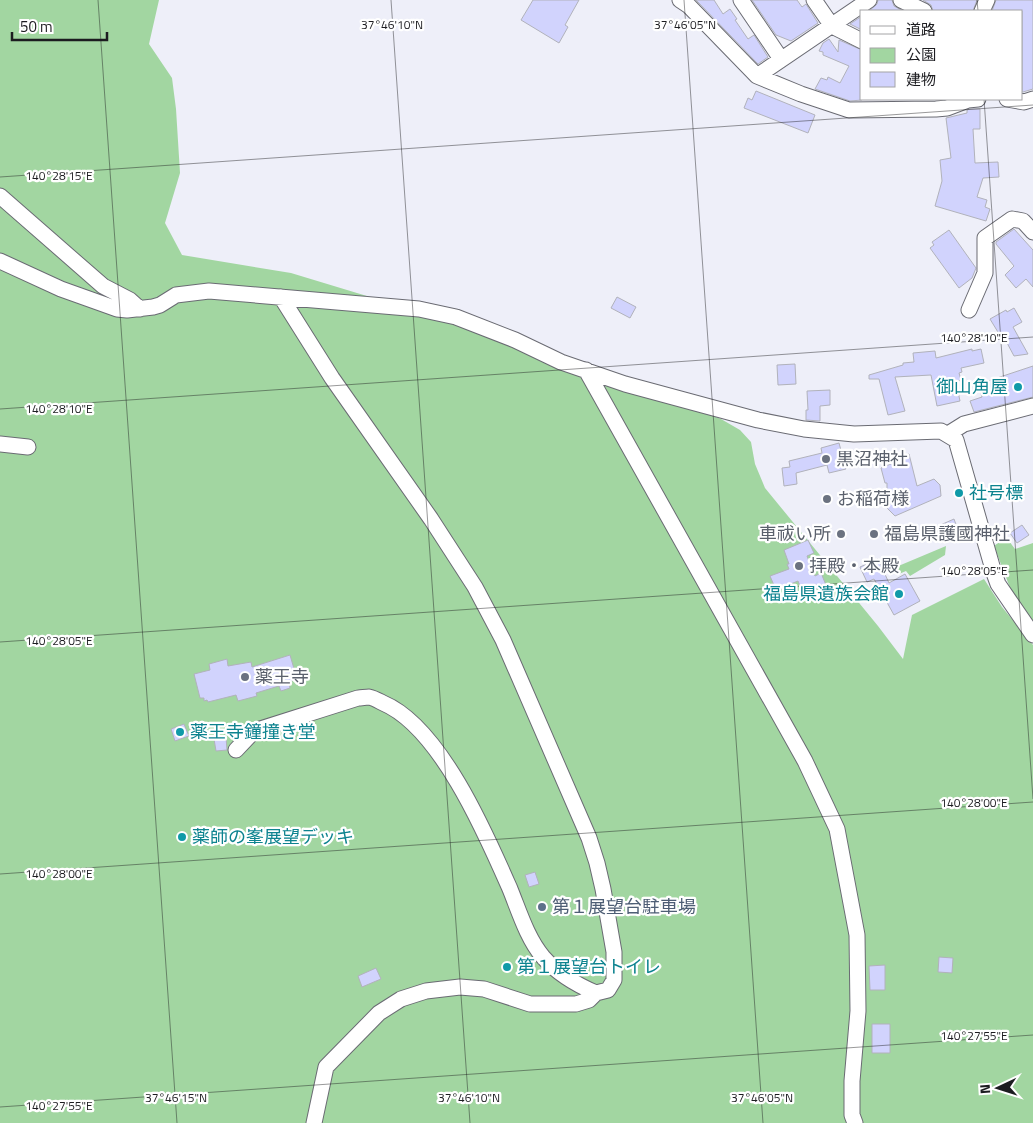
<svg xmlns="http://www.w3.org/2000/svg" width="1033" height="1123" viewBox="0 0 1033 1123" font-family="'Titillium Web','Noto Sans JP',sans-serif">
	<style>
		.green { fill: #a2d6a1 }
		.building { fill: #d1d3fd; stroke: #b1b2bb }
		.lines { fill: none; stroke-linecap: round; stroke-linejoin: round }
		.minor-casing { stroke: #6a6b73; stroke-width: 17 }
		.minor { stroke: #fff; stroke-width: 15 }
		.ticks { fill: none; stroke: #1c1c20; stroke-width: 1; stroke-opacity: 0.45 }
		.culture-dot { fill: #0f9aa8; stroke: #fff; stroke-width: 2 }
		.worship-dot { fill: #6b7280; stroke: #fff; stroke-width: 2 }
		.service-dot { fill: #5c6f8a; stroke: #fff; stroke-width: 2 }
		.labels { text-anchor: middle; stroke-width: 4.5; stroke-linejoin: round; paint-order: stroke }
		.culture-label { font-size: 18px; fill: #0d838f; stroke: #fff; text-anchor: start }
		.worship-label { font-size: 18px; fill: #5b616d; stroke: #fff; text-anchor: start }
		.service-label { font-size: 18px; fill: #4e5e75; stroke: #fff; text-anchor: start }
		.ticks-label { font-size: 12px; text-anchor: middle; fill: #1c1c20; stroke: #fff; stroke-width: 4.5; stroke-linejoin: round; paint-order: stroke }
	</style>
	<rect width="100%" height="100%" fill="#eeeff9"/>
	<!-- green -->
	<path class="green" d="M 0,0 L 159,0 L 149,44 L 172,78 L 176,109 L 180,173 L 165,223 L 182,255 L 291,273 L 479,330 L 721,419 L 740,430 L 751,442 L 755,464 L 765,488 L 878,626 L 903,659 L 912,615 L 984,579 L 1002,607 L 1033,645 L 1033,1123 L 0,1123 Z
		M 1006,537 L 1015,549 L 1033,543 L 1033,622 L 1012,593 L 994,546 Z
		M 946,546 L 945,555 L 910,576 L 906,571 L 899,574 L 896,567 Z"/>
	<!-- building -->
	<path class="building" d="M 533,0 L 579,0 L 565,25 L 568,27 L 559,43 L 521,20 Z
		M 696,0 L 714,0 L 723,14 L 730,9 L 737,19 L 735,20 L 748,39 L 754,35 L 768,57 L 758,64 Z
		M 752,0 L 797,0 L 802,7 L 806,4 L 818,23 L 791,41 L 776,35 Z
		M 878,0 L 892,0 L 894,6 L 903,11 L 869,11 L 877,4 Z
		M 923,0 L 977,0 L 973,11 L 933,11 L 931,5 Z
		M 996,0 L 1033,0 L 1033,89 L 1023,92 L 1022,92 L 1022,11 L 992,11 Z
		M 862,16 L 862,30 L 850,24 Z
		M 829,39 L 838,52 L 839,40 L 862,50 L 862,100 L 850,101 L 815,89 L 821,78 L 827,80 L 828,77 L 840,83 L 849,66 L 823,55 L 823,52 L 819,51 L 823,43 Z
		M 756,91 L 815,115 L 808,133 L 744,108 L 748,98 L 752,100 Z
		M 970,109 L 980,109 L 980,129 L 973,129 L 975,163 L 998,162 L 999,177 L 983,178 L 977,197 L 987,200 L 985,207 L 990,209 L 986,221 L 935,206 L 942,181 L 940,160 L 951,158 L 946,118 L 967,113 L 967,110 Z
		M 1014,229 L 1033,250 L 1033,287 L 1026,279 L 1016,288 L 1005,275 L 1014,266 L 996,244 L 996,242 Z
		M 949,230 L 976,268 L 972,278 L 959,288 L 930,248 L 934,245 L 932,242 Z
		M 617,297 L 636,307 L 630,318 L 611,308 Z
		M 1014,308 L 1022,322 L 1013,327 L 1028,354 L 1014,356 L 1006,341 L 1004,342 L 990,319 L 1006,310 L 1007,312 Z
		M 972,349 L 972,351 L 981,349 L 984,363 L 961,368 L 962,372 L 959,373 L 961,380 L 956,382 L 960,401 L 937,406 L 931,375 L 895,377 L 905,411 L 888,415 L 879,379 L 869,379 L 869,375 L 903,365 L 903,363 L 914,362 L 913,353 L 935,351 L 936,358 Z
		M 795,364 L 796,384 L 778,385 L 777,365 Z
		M 1033,366 L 1033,397 L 974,412 L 970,401 L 982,397 L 981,393 L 985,392 L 982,383 Z
		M 830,390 L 830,405 L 820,406 L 820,421 L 806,420 L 806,410 L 808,410 L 807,391 Z
		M 839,443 L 846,469 L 829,473 L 827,465 L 796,473 L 797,484 L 784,486 L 782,468 L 790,467 L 789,461 L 822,453 L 821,448 Z
		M 909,454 L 917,486 L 934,479 L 940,485 L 941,496 L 895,516 L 887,508 L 887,483 L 885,483 L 881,468 L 893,463 L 895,460 Z
		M 954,519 L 958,530 L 940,537 L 936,527 Z
		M 1022,525 L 1029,535 L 1017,543 L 1010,533 Z
		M 808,540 L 814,553 L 807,556 L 815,576 L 821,573 L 826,585 L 803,594 L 798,581 L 776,590 L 770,576 L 789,569 L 787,564 L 789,564 L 784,550 Z
		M 878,559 L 889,583 L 905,574 L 920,601 L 894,615 L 874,579 L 867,582 L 860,567 Z
		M 290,655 L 297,679 L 289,682 L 290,688 L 281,691 L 279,686 L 256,693 L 257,696 L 238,701 L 236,695 L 208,702 L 207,700 L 204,701 L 204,698 L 200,698 L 194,674 L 210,670 L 209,664 L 227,659 L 228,666 L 251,662 L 252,667 Z
		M 184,724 L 189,736 L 175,741 L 171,729 Z
		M 226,737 L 227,750 L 216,751 L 214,739 Z
		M 535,872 L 539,884 L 529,887 L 525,875 Z
		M 939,957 L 953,958 L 952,973 L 938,972 Z
		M 885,965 L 885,990 L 870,990 L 869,966 Z
		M 376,968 L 381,979 L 362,987 L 358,976 Z
		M 872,1024 L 890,1024 L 890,1053 L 872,1053 Z"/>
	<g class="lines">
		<!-- minor casing -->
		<g class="minor-casing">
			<path id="minor" d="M 680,0 L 689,6 L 757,76 L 801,94 L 849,110 L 936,109 L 947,108 L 968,100 L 978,99
				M 741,0 L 781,59
				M 814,0 L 832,26 L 862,41
				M 901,0 L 924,11
				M 982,11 L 987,0
				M 757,76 L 869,0
				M 1007,99 L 1024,102 L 1033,99
				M 0,196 L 103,286 L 130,300 L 140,309
				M 0,261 L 61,289 L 117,309 L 127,310 L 153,307 L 160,305 L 176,295 L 209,291 L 419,309 L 456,317 L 515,340 L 561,362 L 625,384 L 758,420 L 804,429 L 854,434 L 941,431 L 956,440 L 994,573 L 998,584 L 1033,635
				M 281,297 L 332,378 L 431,519 L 475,587 L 503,640 L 589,838 L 597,863 L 603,889 L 614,952 L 614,980 L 608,990 L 596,993 L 589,1000 L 576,1004 L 530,1004 L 484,989 L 460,987 L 426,991 L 401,999 L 379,1013 L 326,1067 L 314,1123
				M 969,310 L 985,273 L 985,238 L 1012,219 L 1023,221 L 1033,232
				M 586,370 L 805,761 L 837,829 L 857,935 L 858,1011 L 852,1081 L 852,1115 L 855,1123
				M 948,434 L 964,424 L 1033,406
				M 0,444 L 28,447
				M 236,750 L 254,731 L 358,698 C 361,698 366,697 369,697 C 374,698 379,701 383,703 C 440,727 486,834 510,889 C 519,911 527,938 543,957 C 557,973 577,985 596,993"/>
		</g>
		<!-- minor -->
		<use href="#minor" class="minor"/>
	</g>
	<!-- ticks -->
	<path class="ticks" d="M 98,0 L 177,1123M 391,0 L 470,1123M 684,0 L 763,1123M 977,0 L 978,11M 984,99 L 1033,799M 0,177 L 1033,105M 0,409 L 1033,337M 0,642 L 1033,570M 0,874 L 1033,802M 0,1107 L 1033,1035"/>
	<!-- markers -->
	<g class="culture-dot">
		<circle cx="1018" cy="387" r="5"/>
		<circle cx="959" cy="493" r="5"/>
		<circle cx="899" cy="594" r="5"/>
		<circle cx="180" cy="732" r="5"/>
		<circle cx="182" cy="837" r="5"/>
		<circle cx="507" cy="967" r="5"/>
	</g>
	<g class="worship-dot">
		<circle cx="826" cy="459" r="5"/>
		<circle cx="827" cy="499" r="5"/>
		<circle cx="841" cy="534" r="5"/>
		<circle cx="874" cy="534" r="5"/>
		<circle cx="799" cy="566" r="5"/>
		<circle cx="245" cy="677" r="5"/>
	</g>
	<circle class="service-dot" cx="542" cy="907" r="5"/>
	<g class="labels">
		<!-- culture labels -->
		<g class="culture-label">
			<text x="1008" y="393" text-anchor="end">御山角屋</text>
			<text x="969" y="499">社号標</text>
			<text x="889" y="600" text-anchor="end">福島県遺族会館</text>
			<text x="190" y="738">薬王寺鐘撞き堂</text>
			<text x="192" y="843">薬師の峯展望デッキ</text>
			<text x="517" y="973">第１展望台トイレ</text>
		</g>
		<!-- worship labels -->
		<g class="worship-label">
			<text x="836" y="465">黒沼神社</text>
			<text x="837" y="505">お稲荷様</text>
			<text x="831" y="540" text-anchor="end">車祓い所</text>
			<text x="884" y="540">福島県護國神社</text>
			<text x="809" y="572">拝殿・本殿</text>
			<text x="255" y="683">薬王寺</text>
		</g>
		<!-- service labels -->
		<g class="service-label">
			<text x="552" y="913">第１展望台駐車場</text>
		</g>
	</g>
	<g class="ticks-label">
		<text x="392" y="29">37°46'10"N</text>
		<text x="685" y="29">37°46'05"N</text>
		<text x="59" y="180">140°28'15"E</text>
		<text x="974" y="342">140°28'10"E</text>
		<text x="59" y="413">140°28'10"E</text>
		<text x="974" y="575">140°28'05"E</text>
		<text x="59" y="645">140°28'05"E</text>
		<text x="974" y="807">140°28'00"E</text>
		<text x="59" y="878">140°28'00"E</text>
		<text x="974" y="1040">140°27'55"E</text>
		<text x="176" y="1102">37°46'15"N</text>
		<text x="469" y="1102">37°46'10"N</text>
		<text x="762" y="1102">37°46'05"N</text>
		<text x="59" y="1110">140°27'55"E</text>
	</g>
	<!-- legend -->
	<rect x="860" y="10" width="162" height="90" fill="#ffffff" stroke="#a4a4a6"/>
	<rect x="870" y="26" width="25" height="8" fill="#ffffff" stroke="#a4a4a6"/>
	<text x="906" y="35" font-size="15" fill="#1c1c20">道路</text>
	<rect x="870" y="48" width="25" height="15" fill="#a2d6a1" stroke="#a4a4a6"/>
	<text x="906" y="60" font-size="15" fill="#1c1c20">公園</text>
	<rect x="870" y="72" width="25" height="15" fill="#d1d3fd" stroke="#a4a4a6"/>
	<text x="906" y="85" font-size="15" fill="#1c1c20">建物</text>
	<!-- north arrow -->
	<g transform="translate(998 1088) rotate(266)" stroke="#ffffff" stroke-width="4" paint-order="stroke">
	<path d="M0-4L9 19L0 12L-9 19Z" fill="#1c1c20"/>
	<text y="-8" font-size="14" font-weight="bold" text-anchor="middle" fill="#1c1c20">N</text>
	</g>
	<!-- scale -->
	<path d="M12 32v8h95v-8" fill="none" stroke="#1c1c20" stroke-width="2.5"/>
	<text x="20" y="32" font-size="15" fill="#1c1c20" stroke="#ffffff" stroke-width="4" paint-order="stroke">50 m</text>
</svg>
